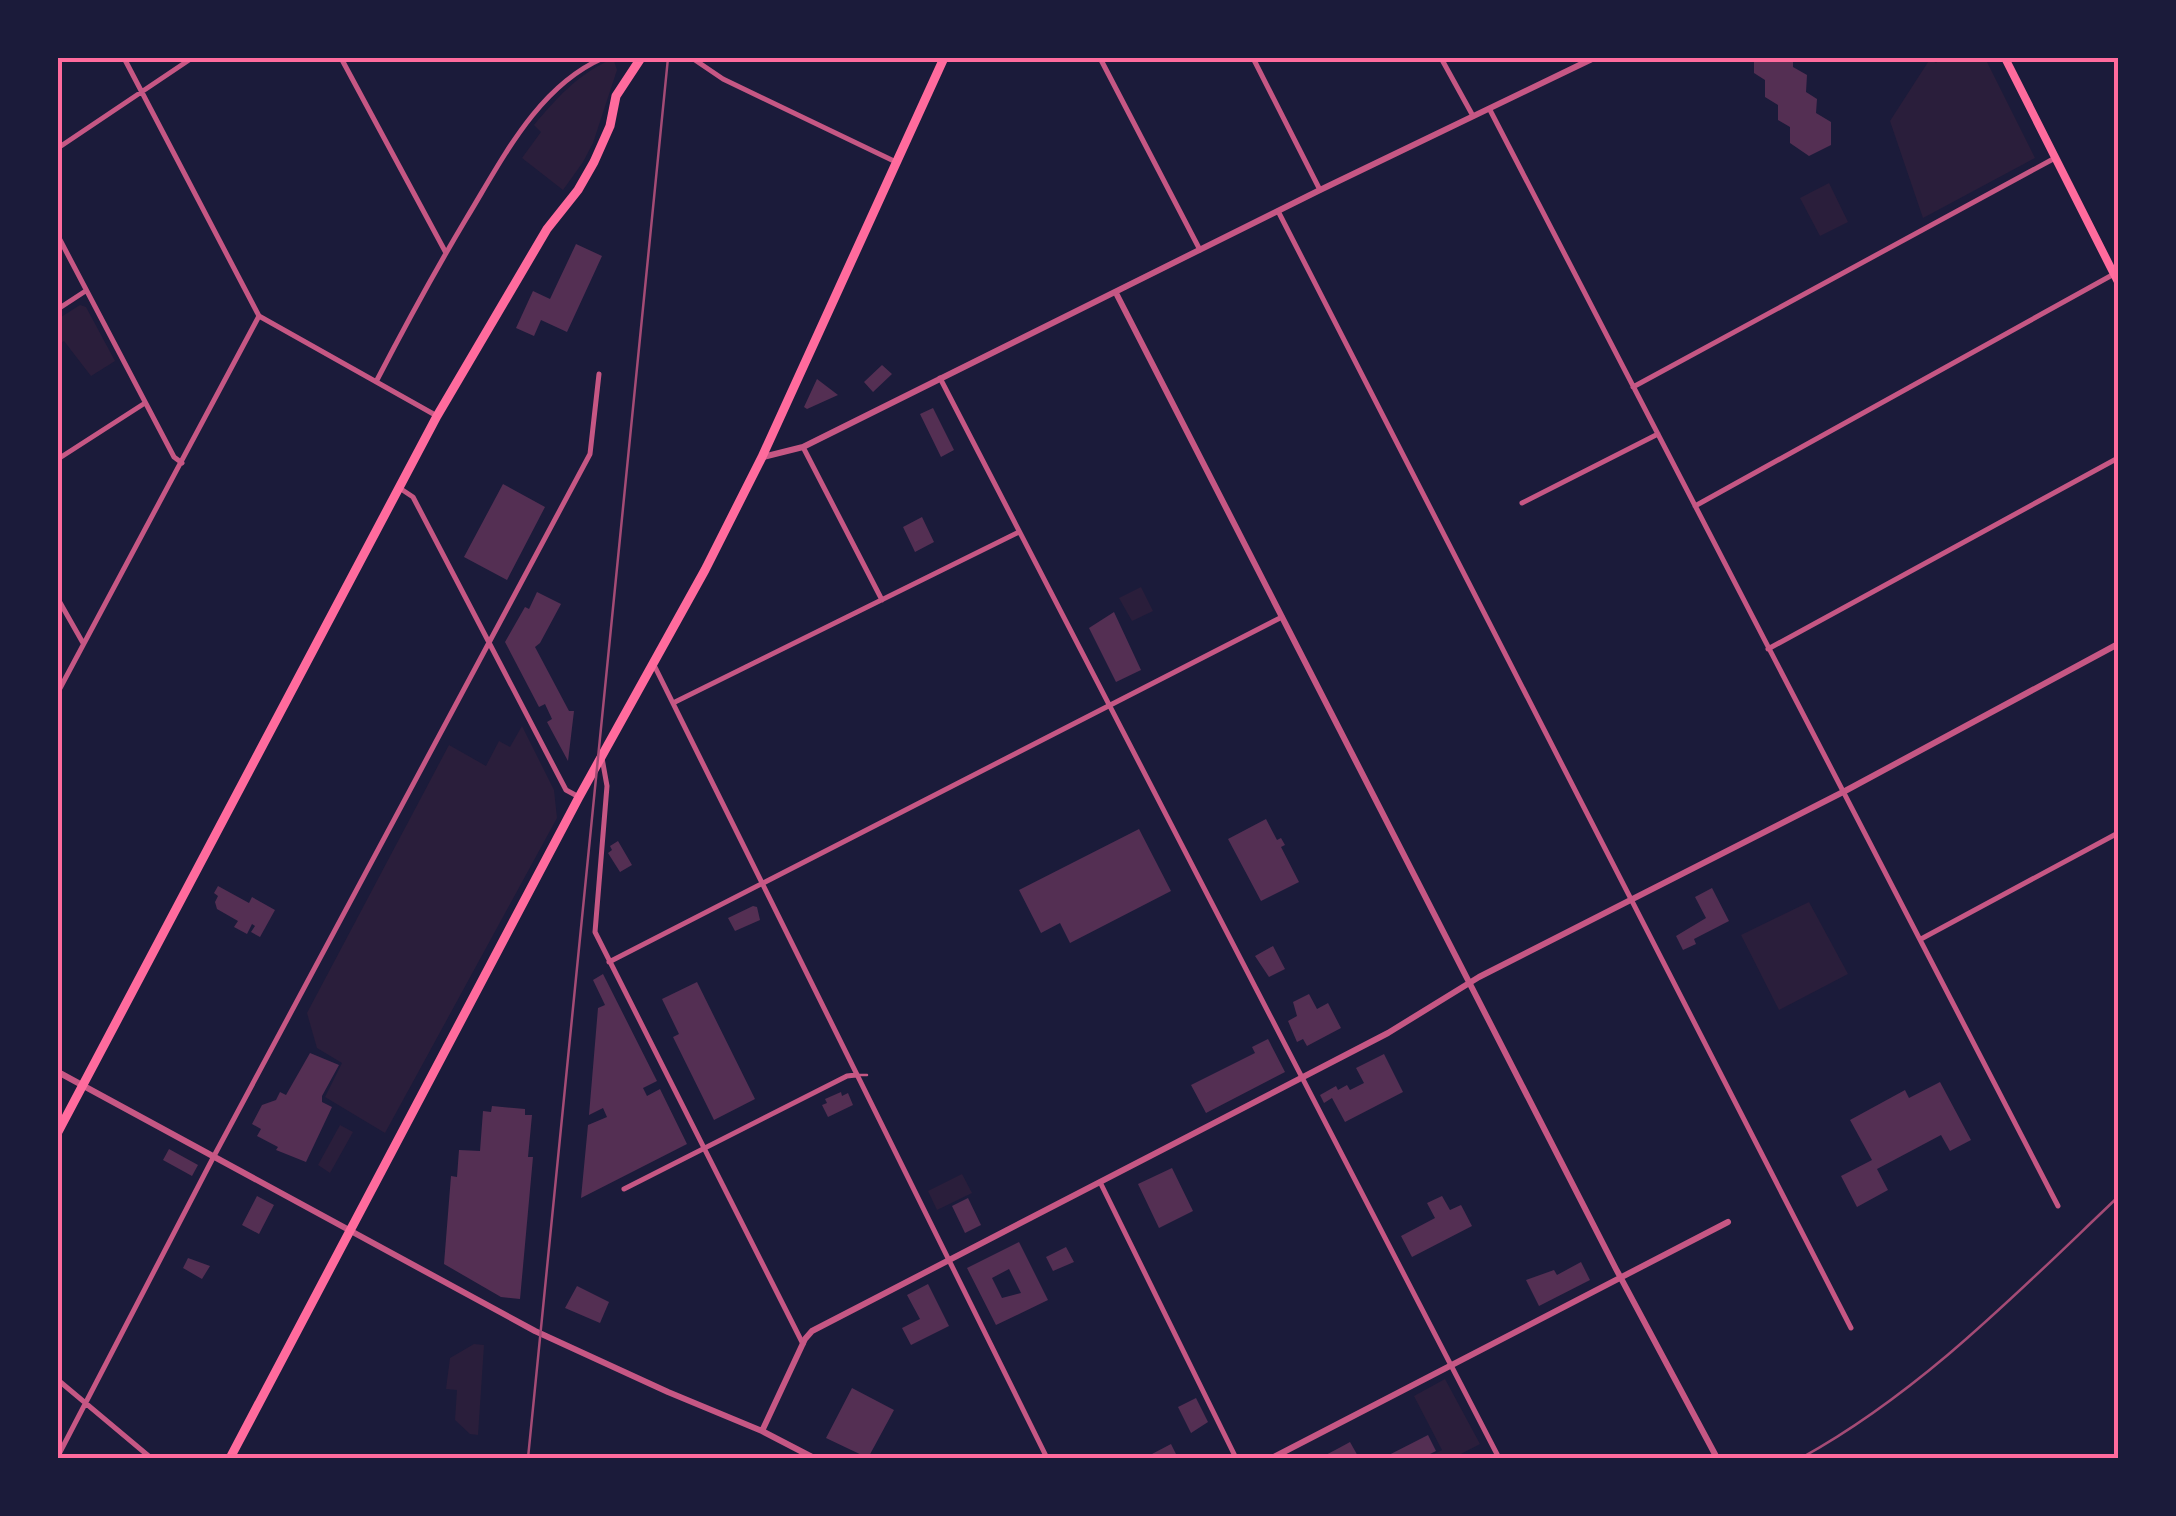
<svg xmlns="http://www.w3.org/2000/svg" width="2176" height="1516" viewBox="0 0 2176 1516" font-family="Commissioner,sans-serif">
	<style>
		.green { fill: #2a1e3b }
		.building { fill: #542f53; fill-rule: evenodd }
		.lines { fill: none; stroke-linecap: round; stroke-linejoin: round }
		.service { stroke: #c65784; stroke-width: 2.5 }
		.minor { stroke: #c65784; stroke-width: 5 }
		.tertiary { stroke: #c65784; stroke-width: 6 }
		.secondary { stroke: #ff6b9d; stroke-width: 8 }
		.primary { stroke: #ff6b9d; stroke-width: 9 }
		.rail { stroke: #a44b75; stroke-width: 2.5 }
		.neatline { fill: none; stroke: #ff6b9d; stroke-width: 4 }
	</style>
	<rect width="100%" height="100%" fill="#1b1b3a"/>
	<!-- green -->
	<path class="green" d="M 1941,58 L 1985,58 L 2035,158 L 1923,218 L 1890,121 L 1930,59 L 1936,63 Z
		M 608,61 L 614,61 L 617,70 L 593,143 L 583,162 L 563,190 L 522,158 L 541,132 L 534,125 C 555,100 577,75 608,61 Z
		M 1829,183 L 1848,222 L 1820,236 L 1800,198 Z
		M 80,305 L 86,307 L 115,361 L 91,376 L 64,341 L 58,345 L 58,319 Z
		M 1141,587 L 1153,611 L 1132,621 L 1119,598 Z
		M 522,726 L 554,790 L 557,818 L 385,1133 L 325,1097 L 342,1063 L 317,1048 L 307,1013 L 449,745 L 486,766 L 499,741 L 510,747 Z
		M 1809,902 L 1848,974 L 1779,1010 L 1741,935 Z
		M 340,1125 L 353,1132 L 330,1173 L 318,1165 Z
		M 962,1174 L 972,1193 L 937,1210 L 928,1191 Z
		M 474,1344 L 484,1345 L 478,1435 L 470,1434 L 455,1420 L 457,1390 L 446,1389 L 450,1358 Z
		M 1445,1379 L 1480,1444 L 1453,1458 L 1426,1458 L 1442,1450 L 1414,1396 Z"/>
	<!-- building -->
	<path class="building" d="M 1754,58 L 1793,58 L 1793,67 L 1807,75 L 1806,92 L 1817,99 L 1816,113 L 1831,122 L 1831,145 L 1809,156 L 1790,143 L 1790,127 L 1778,120 L 1778,105 L 1765,97 L 1765,80 L 1754,73 Z
		M 576,244 L 602,256 L 567,332 L 541,320 L 534,336 L 516,328 L 533,291 L 550,299 Z
		M 882,365 L 892,374 L 873,392 L 864,382 Z
		M 817,379 L 838,395 L 807,409 L 804,407 Z
		M 933,408 L 954,450 L 941,457 L 920,414 Z
		M 503,484 L 545,507 L 507,580 L 464,557 Z
		M 922,517 L 934,542 L 915,552 L 903,527 Z
		M 537,592 L 561,604 L 540,643 L 535,647 L 569,711 L 574,711 L 568,761 L 547,722 L 552,719 L 545,704 L 539,707 L 505,642 L 525,607 L 529,609 Z
		M 1114,612 L 1141,670 L 1116,682 L 1089,628 Z
		M 1266,819 L 1277,840 L 1281,838 L 1285,845 L 1281,847 L 1299,882 L 1261,901 L 1228,839 Z
		M 1139,829 L 1171,891 L 1070,943 L 1060,923 L 1041,933 L 1019,890 Z
		M 618,841 L 632,865 L 620,872 L 608,853 L 612,850 L 610,846 Z
		M 218,886 L 249,903 L 252,897 L 275,910 L 260,937 L 251,932 L 255,926 L 252,924 L 247,934 L 234,927 L 238,921 L 217,909 L 215,902 L 218,896 L 214,893 Z
		M 1712,888 L 1729,921 L 1694,939 L 1696,944 L 1683,950 L 1676,936 L 1706,918 L 1695,897 Z
		M 753,906 L 757,907 L 760,920 L 735,931 L 728,918 Z
		M 1273,946 L 1285,969 L 1269,977 L 1255,956 Z
		M 603,974 L 657,1081 L 643,1088 L 647,1096 L 660,1089 L 687,1144 L 581,1198 L 588,1125 L 607,1117 L 603,1108 L 589,1115 L 598,1008 L 605,1005 L 593,980 Z
		M 697,982 L 755,1099 L 714,1120 L 673,1037 L 679,1034 L 662,999 Z
		M 1309,994 L 1317,1009 L 1328,1003 L 1341,1028 L 1307,1046 L 1303,1039 L 1297,1042 L 1288,1021 L 1297,1016 L 1293,1002 Z
		M 1268,1039 L 1285,1072 L 1206,1113 L 1191,1085 L 1255,1053 L 1252,1047 Z
		M 310,1053 L 339,1065 L 322,1096 L 322,1102 L 332,1107 L 306,1162 L 276,1150 L 278,1147 L 257,1136 L 261,1129 L 252,1124 L 262,1105 L 276,1100 L 280,1092 L 286,1095 Z
		M 1384,1054 L 1403,1092 L 1345,1122 L 1332,1098 L 1324,1103 L 1320,1095 L 1336,1086 L 1338,1090 L 1347,1085 L 1350,1090 L 1364,1083 L 1356,1068 Z
		M 1940,1082 L 1971,1140 L 1950,1151 L 1941,1135 L 1877,1169 L 1888,1190 L 1857,1207 L 1841,1176 L 1872,1160 L 1850,1120 L 1905,1090 L 1909,1098 Z
		M 841,1092 L 842,1096 L 848,1093 L 853,1105 L 828,1117 L 822,1105 L 827,1103 L 825,1099 Z
		M 492,1106 L 525,1109 L 525,1115 L 532,1115 L 528,1157 L 533,1157 L 520,1299 L 501,1297 L 444,1264 L 451,1176 L 457,1177 L 459,1150 L 480,1151 L 483,1111 L 491,1112 Z
		M 169,1149 L 198,1165 L 192,1176 L 163,1160 Z
		M 1172,1168 L 1193,1211 L 1159,1228 L 1138,1184 Z
		M 257,1196 L 274,1205 L 259,1234 L 242,1225 Z
		M 1442,1196 L 1450,1210 L 1461,1205 L 1472,1226 L 1412,1257 L 1401,1236 L 1435,1218 L 1427,1203 Z
		M 968,1198 L 981,1225 L 965,1233 L 952,1206 Z
		M 1019,1242 L 1048,1300 L 996,1325 L 967,1268 ZM 1009,1269 L 1021,1293 L 1002,1298 L 992,1278 Z
		M 1066,1247 L 1074,1262 L 1053,1271 L 1046,1257 Z
		M 188,1258 L 210,1266 L 202,1279 L 183,1268 Z
		M 1581,1262 L 1590,1280 L 1539,1306 L 1526,1280 L 1554,1270 L 1557,1275 Z
		M 928,1284 L 949,1326 L 911,1345 L 902,1328 L 920,1319 L 907,1295 Z
		M 577,1286 L 609,1302 L 600,1323 L 565,1308 Z
		M 852,1388 L 894,1410 L 868,1458 L 826,1438 Z
		M 1196,1398 L 1208,1422 L 1191,1433 L 1178,1407 Z
		M 1428,1435 L 1436,1451 L 1422,1458 L 1383,1458 Z
		M 1350,1442 L 1359,1458 L 1320,1458 L 1339,1448 Z
		M 1171,1444 L 1178,1458 L 1155,1458 L 1152,1454 Z"/>
	<g class="lines">
		<!-- service -->
		<path class="service" d="M 858,1075 L 867,1075"/>
		<!-- minor -->
		<path class="minor" d="M 124,58 L 259,316 L 437,416
			M 341,58 L 446,253
			M 692,58 L 723,79 L 896,162
			M 1100,58 L 1200,250
			M 1253,58 L 1320,190
			M 1441,58 L 1473,116
			M 1490,110 L 2058,1206
			M 58,148 L 192,58
			M 1278,211 L 1851,1328
			M 58,236 L 174,457 L 182,463
			M 58,309 L 84,292
			M 940,378 L 1499,1458
			M 377,380 C 405,326 435,271 466,219 C 502,160 537,87 603,58
			M 1633,387 L 2055,158
			M 803,447 L 882,600
			M 58,459 L 145,403
			M 401,489 L 413,497 L 566,790 L 579,797
			M 1522,503 L 1658,434
			M 1695,506 L 2114,274
			M 58,599 L 83,643
			M 1768,649 L 2118,458
			M 654,665 L 1047,1458
			M 58,692 L 259,316
			M 673,703 L 1019,532
			M 602,758 L 607,786 L 595,932 L 803,1344
			M 1921,939 L 2118,833
			M 609,962 L 1282,617
			M 1100,1182 L 1236,1458
			M 624,1189 L 847,1076 L 856,1075
			M 58,1380 L 151,1458
			M 58,1456 L 214,1156 L 590,454 L 599,374
			M 2115,1458 L 2118,1456"/>
		<!-- tertiary -->
		<path class="tertiary" d="M 1116,293 L 1616,1269 L 1717,1458
			M 763,457 L 803,447 L 1320,190 L 1594,58
			M 58,1072 L 535,1331 L 668,1392 L 762,1431 L 814,1458
			M 762,1431 L 805,1339 L 812,1331 L 1388,1033 L 1479,977 L 1845,791 L 2118,644
			M 1272,1458 L 1728,1222"/>
		<!-- secondary -->
		<path class="secondary" d="M 2005,58 L 2118,282"/>
		<!-- primary -->
		<path class="primary" d="M 58,1132 L 437,416 L 547,229 L 578,190 L 594,162 L 610,126 L 616,96 L 641,58
			M 230,1458 L 579,797 L 705,570 L 762,457 L 944,58"/>
		<!-- rail -->
		<path class="rail" d="M 528,1458 L 668,58
			M 1801,1458 C 1921,1392 2019,1291 2118,1197"/>
	</g>
	<!-- border -->
	<rect width="2176" height="1516" fill="none" stroke="#1b1b3a" stroke-width="120"/>
	<rect x="60" y="60" width="2056" height="1396" class="neatline"/>
</svg>
